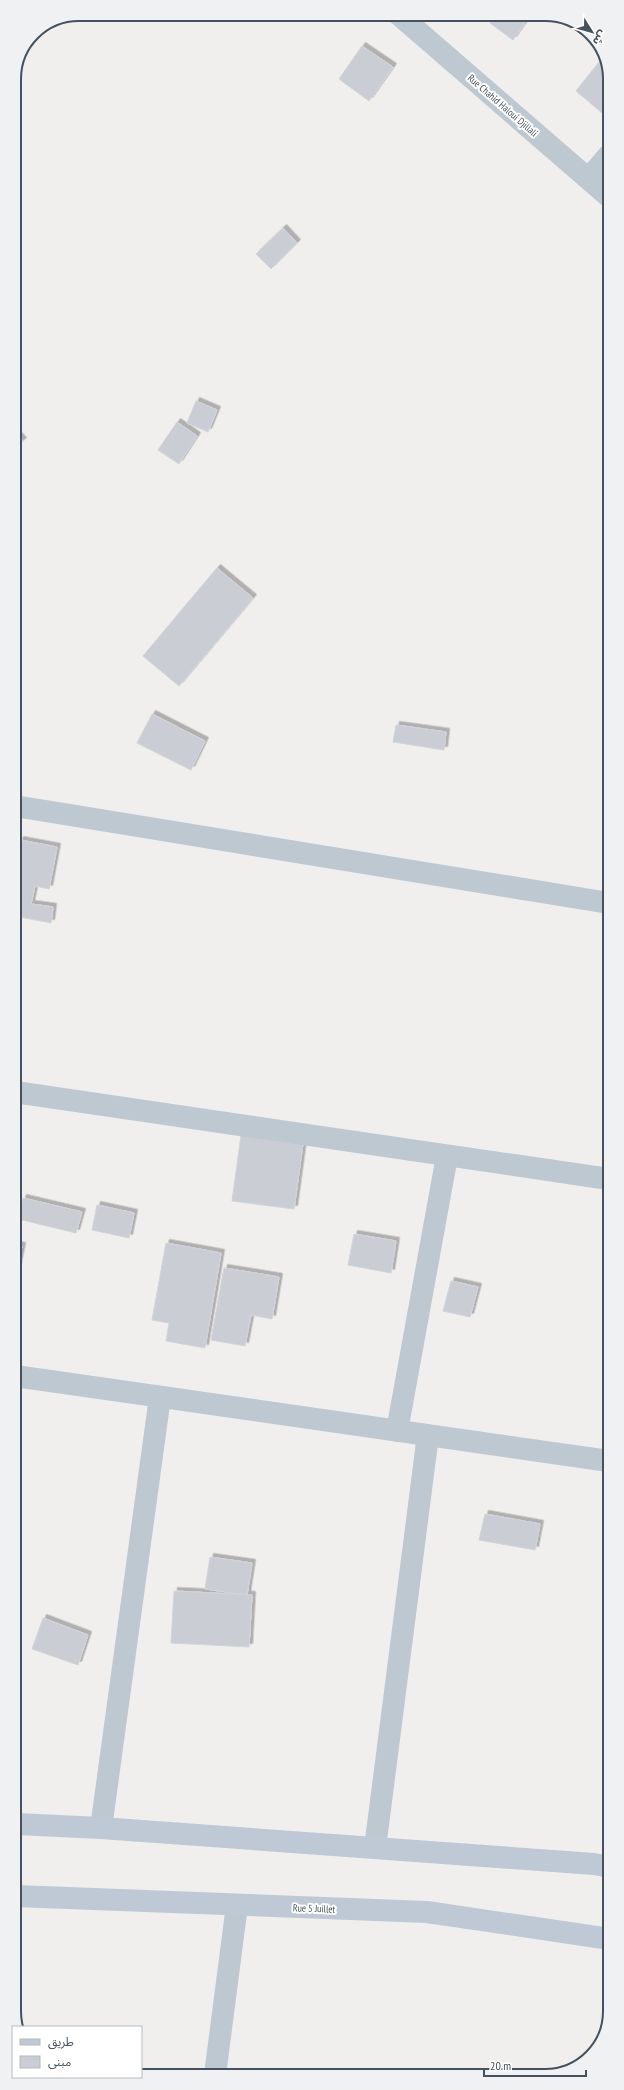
<svg xmlns="http://www.w3.org/2000/svg" width="624" height="2090" viewBox="0 0 624 2090" font-family="'PT Sans Narrow','Noto Sans Arabic',sans-serif">
	<style>
		.building { fill: #cacdd3; stroke: #d1d4da; filter: url(#shadow) }
		.lines { fill: none; stroke-linecap: round; stroke-linejoin: round }
		.minor { stroke: #bec8d0; stroke-width: 22 }
		.secondary { stroke: #bec9d5; stroke-width: 22 }
		.labels { text-anchor: middle; stroke-width: 4; stroke-linejoin: round; paint-order: stroke }
		.street-label { font-size: 10px; fill: #45515c; stroke: #fff }
		.rim { fill: none; stroke: #45515c; stroke-width: 2 }
	</style>
	<defs>
		<filter id="shadow"><feDropShadow dx="3.5" dy="-3.5" stdDeviation="0" flood-color="#0004"/></filter>
	</defs>
	<rect width="100%" height="100%" fill="#f1eeee"/>
	<!-- building -->
	<path class="building" d="M 496,14 L 531,14 L 513,40 L 490,23 Z
		M 362,46 L 393,67 L 369,101 L 339,79 Z
		M 599,62 L 608,70 L 608,118 L 576,91 Z
		M 283,228 L 297,243 L 271,269 L 256,254 Z
		M 196,401 L 217,410 L 208,432 L 187,423 Z
		M 177,422 L 197,436 L 179,464 L 158,450 Z
		M 14,431 L 23,441 L 14,449 Z
		M 217,568 L 253,598 L 179,686 L 143,656 Z
		M 152,714 L 205,741 L 191,770 L 137,743 Z
		M 396,725 L 446,732 L 444,750 L 393,742 Z
		M 20,840 L 57,847 L 49,889 L 35,886 L 31,904 L 53,907 L 51,923 L 15,916 L 15,866 Z
		M 242,1128 L 304,1136 L 294,1209 L 232,1201 Z
		M 23,1198 L 82,1212 L 76,1233 L 18,1219 Z
		M 97,1205 L 134,1213 L 129,1238 L 92,1230 Z
		M 354,1234 L 396,1241 L 391,1273 L 348,1265 Z
		M 166,1243 L 221,1253 L 205,1348 L 166,1341 L 169,1323 L 152,1320 Z
		M 15,1245 L 22,1246 L 15,1281 Z
		M 224,1268 L 279,1277 L 272,1319 L 251,1315 L 245,1346 L 211,1340 Z
		M 451,1281 L 478,1287 L 470,1317 L 443,1311 Z
		M 485,1514 L 540,1524 L 535,1550 L 479,1540 Z
		M 210,1557 L 252,1563 L 247,1595 L 205,1589 Z
		M 174,1591 L 252,1595 L 249,1647 L 171,1643 Z
		M 43,1618 L 88,1635 L 78,1665 L 32,1649 Z"/>
	<g class="lines">
		<!-- minor -->
		<path class="minor" d="M 398,14 L 608,196
			M 589,178 L 608,156
			M 15,806 L 609,903
			M 15,1092 L 609,1179
			M 15,1376 L 609,1461
			M 397,1431 L 447,1156
			M 101,1828 L 160,1397
			M 375,1848 L 428,1435
			M 215,2075 L 237,1905"/>
		<!-- secondary -->
		<path class="secondary" d="M 16,1824 L 101,1828 L 594,1864 L 610,1867
			M 16,1896 L 427,1912 L 610,1939"/>
	</g>
	<g class="labels">
		<!-- street labels -->
		<g class="street-label">
			<text transform="translate(503 105) rotate(41)" y="4">Rue Chahid Haloui Djillali</text>
			<text transform="translate(314 1908) rotate(2)" y="4">Rue 5 Juillet</text>
		</g>
	</g>
	<!-- crop -->
	<path d="M0 0H624V2090H0ZM79 21H545A58 58 0 0 1 603 79V2011A58 58 0 0 1 545 2069H79A58 58 0 0 1 21 2011V79A58 58 0 0 1 79 21Z" fill="#f0f1f2" fill-rule="evenodd"/>
	<path class="rim" d="M79 21H545A58 58 0 0 1 603 79V2011A58 58 0 0 1 545 2069H79A58 58 0 0 1 21 2011V79A58 58 0 0 1 79 21Z"/>
	<!-- legend -->
	<rect x="12" y="2026" width="130" height="52" fill="#ffffff" stroke="#b5b9be"/>
	<rect x="20" y="2039" width="20" height="6" fill="#bec9d5" stroke="#b5b9be"/>
	<text x="48" y="2046" font-size="12" fill="#45515c">طريق</text>
	<rect x="20" y="2056" width="20" height="12" fill="#cacdd3" stroke="#b5b9be"/>
	<text x="48" y="2066" font-size="12" fill="#45515c">مبنى</text>
	<!-- north arrow -->
	<g transform="translate(592 32) rotate(127)" stroke="#ffffff" stroke-width="3" paint-order="stroke">
	<path d="M0-3L7 15L0 10L-7 15Z" fill="#45515c"/>
	<text y="-6" font-size="11" font-weight="bold" text-anchor="middle" fill="#45515c">ش</text>
	</g>
	<!-- scale -->
	<path d="M484 2070v6h102v-6" fill="none" stroke="#45515c" stroke-width="2"/>
	<text x="490" y="2070" font-size="12" fill="#45515c" stroke="#ffffff" stroke-width="3" paint-order="stroke">20 m</text>
</svg>
